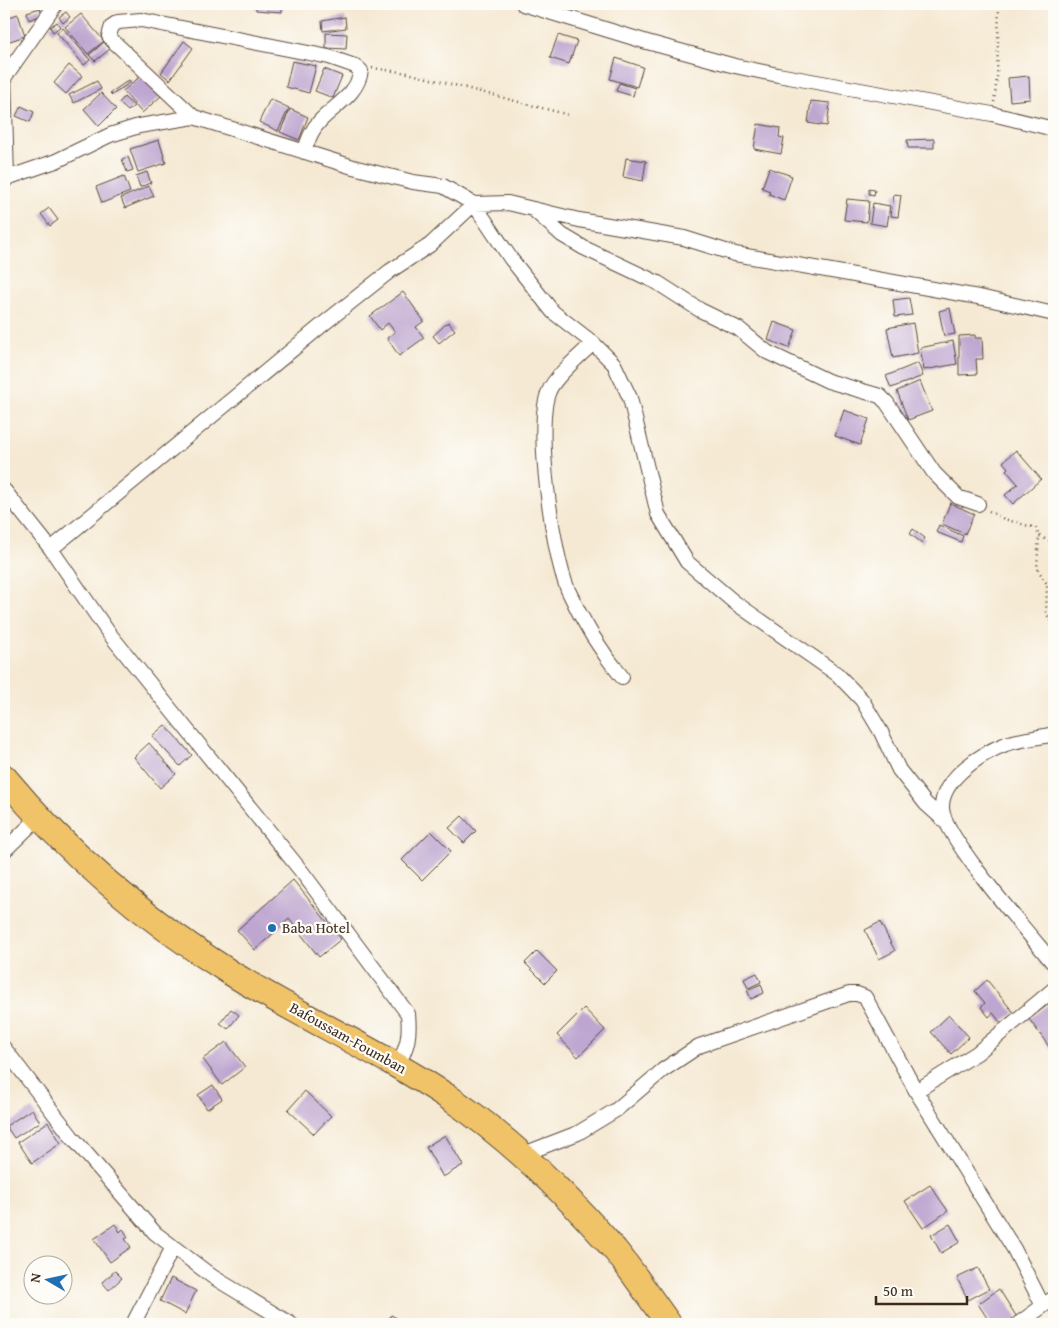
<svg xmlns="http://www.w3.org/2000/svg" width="1058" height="1328" viewBox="0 0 1058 1328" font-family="'Gentium Book Plus',serif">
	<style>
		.building { fill: #bea6d0 }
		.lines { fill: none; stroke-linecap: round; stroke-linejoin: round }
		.street-casing { stroke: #574739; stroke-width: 16 }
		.highway-casing { stroke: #574739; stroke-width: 27 }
		.path { stroke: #574739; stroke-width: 2.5; stroke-dasharray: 1 4; stroke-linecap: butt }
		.street { stroke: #fff; stroke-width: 14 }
		.highway { stroke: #f0c369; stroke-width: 25 }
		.poi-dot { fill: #1f6fb2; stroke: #fdfcf7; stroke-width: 2 }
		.labels { text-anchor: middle; stroke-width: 4.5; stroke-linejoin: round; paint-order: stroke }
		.poi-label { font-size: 15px; fill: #3b2a1e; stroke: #fdfcf7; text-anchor: start }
		.street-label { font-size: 15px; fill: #3b2a1e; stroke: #fdfcf7 }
	</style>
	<rect width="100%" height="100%" fill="#fdfcf7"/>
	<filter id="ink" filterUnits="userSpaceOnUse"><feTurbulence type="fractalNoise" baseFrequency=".02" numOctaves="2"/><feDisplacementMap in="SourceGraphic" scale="10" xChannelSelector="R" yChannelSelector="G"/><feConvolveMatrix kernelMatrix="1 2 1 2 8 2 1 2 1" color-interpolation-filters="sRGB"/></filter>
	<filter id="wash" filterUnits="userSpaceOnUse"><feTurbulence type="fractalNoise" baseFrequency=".0096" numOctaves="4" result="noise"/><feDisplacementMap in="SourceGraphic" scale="20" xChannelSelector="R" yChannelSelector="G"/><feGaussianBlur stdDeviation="1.12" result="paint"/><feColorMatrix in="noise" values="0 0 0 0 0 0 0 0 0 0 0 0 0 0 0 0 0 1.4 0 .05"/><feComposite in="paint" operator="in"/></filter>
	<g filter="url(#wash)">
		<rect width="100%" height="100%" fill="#f5e9d3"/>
		<g id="blocks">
			<!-- building -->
			<path class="building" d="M 256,4 L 282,4 L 282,12 L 256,10 Z
				M 40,8 L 42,15 L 29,20 L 27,12 Z
				M 66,12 L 70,17 L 63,23 L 59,17 Z
				M 18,14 L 25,36 L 4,43 L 4,19 Z
				M 81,14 L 104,41 L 88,54 L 65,27 Z
				M 345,17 L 346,28 L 323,31 L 322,21 Z
				M 57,22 L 60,27 L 53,32 L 50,27 Z
				M 63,28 L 90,60 L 84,65 L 57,33 Z
				M 326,33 L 347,34 L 346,49 L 326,48 Z
				M 558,35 L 577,41 L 569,64 L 550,58 Z
				M 184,41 L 193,48 L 170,80 L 161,73 Z
				M 104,42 L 110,49 L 95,61 L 89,55 Z
				M 616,58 L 643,67 L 637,87 L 610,79 Z
				M 292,61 L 316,66 L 309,93 L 286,87 Z
				M 69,65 L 82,76 L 66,94 L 54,83 Z
				M 324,69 L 342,76 L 333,98 L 315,91 Z
				M 143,74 L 161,96 L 142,113 L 123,91 Z
				M 1029,76 L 1030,99 L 1010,101 L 1008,78 Z
				M 129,80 L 131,82 L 112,95 L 110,93 Z
				M 97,81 L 101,89 L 74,103 L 69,95 Z
				M 619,83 L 635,88 L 633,96 L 616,91 Z
				M 101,93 L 116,109 L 99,126 L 84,109 Z
				M 124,97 L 134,106 L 128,111 L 119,103 Z
				M 270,99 L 289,108 L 278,131 L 259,122 Z
				M 811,101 L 830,103 L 827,126 L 808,123 Z
				M 21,106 L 34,112 L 30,122 L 16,116 Z
				M 290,109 L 308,117 L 299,140 L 280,132 Z
				M 758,124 L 780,128 L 779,137 L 784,138 L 781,154 L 754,149 Z
				M 934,139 L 934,148 L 908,148 L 907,140 Z
				M 159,140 L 166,163 L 138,172 L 130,149 Z
				M 128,157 L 133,170 L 127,172 L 122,159 Z
				M 626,158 L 646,161 L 643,181 L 623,177 Z
				M 769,168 L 792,176 L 784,200 L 769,194 L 770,191 L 762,188 Z
				M 147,172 L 151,183 L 140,187 L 136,176 Z
				M 124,176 L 130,192 L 102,203 L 96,187 Z
				M 149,186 L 154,196 L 125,208 L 121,198 Z
				M 869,189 L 875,190 L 874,195 L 869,194 Z
				M 894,194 L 901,195 L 898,217 L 891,216 Z
				M 847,199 L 869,201 L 867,222 L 844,220 Z
				M 873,203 L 890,206 L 887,226 L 870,223 Z
				M 49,208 L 58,220 L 50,226 L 41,214 Z
				M 403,292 L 424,321 L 416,327 L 424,338 L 399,356 L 387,338 L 395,332 L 388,323 L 380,330 L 370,316 Z
				M 909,298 L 912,315 L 895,317 L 893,300 Z
				M 950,308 L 955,334 L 944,336 L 939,311 Z
				M 448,322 L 455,330 L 439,343 L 433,336 Z
				M 774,322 L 796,330 L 789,348 L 768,340 Z
				M 913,323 L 918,353 L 893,358 L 887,328 Z
				M 975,335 L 975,338 L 982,338 L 983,359 L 976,359 L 977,374 L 959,375 L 959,336 Z
				M 953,341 L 957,364 L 924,370 L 920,348 Z
				M 918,363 L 923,376 L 891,388 L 886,376 Z
				M 920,381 L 932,411 L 908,420 L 897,391 Z
				M 844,410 L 869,419 L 860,445 L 835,436 Z
				M 1016,450 L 1041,479 L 1013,504 L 1005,495 L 1018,484 L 1006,470 L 1008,468 L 1003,462 Z
				M 950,503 L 974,514 L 965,534 L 942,524 Z
				M 939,525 L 963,536 L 961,542 L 936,532 Z
				M 913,529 L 925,538 L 922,543 L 910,534 Z
				M 165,725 L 192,755 L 180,766 L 152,736 Z
				M 149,743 L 176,774 L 160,788 L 134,757 Z
				M 462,816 L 476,831 L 464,843 L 449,828 Z
				M 431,831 L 451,851 L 422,880 L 402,860 Z
				M 293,880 L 341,939 L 319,957 L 289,919 L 255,950 L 237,930 Z
				M 880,922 L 895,951 L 879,959 L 865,930 Z
				M 537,951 L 557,971 L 545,983 L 525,963 Z
				M 757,973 L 761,982 L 748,988 L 744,979 Z
				M 987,980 L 1014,1013 L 1001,1023 L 993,1013 L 989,1017 L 981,1007 L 985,1003 L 975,991 Z
				M 761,984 L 764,993 L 751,999 L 747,990 Z
				M 1054,1000 L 1054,1046 L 1050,1048 L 1029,1019 Z
				M 584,1008 L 605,1030 L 578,1057 L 557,1035 Z
				M 231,1009 L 239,1015 L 228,1029 L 220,1023 Z
				M 949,1015 L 969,1037 L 951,1054 L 931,1032 Z
				M 226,1042 L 245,1067 L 222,1085 L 203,1059 Z
				M 213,1085 L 222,1099 L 207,1109 L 198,1095 Z
				M 305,1091 L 331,1116 L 314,1134 L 288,1110 Z
				M 32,1109 L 40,1122 L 14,1138 L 6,1126 Z
				M 48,1122 L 61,1143 L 32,1163 L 18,1142 Z
				M 445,1135 L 463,1165 L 443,1177 L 426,1147 Z
				M 930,1185 L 948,1211 L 923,1228 L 905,1201 Z
				M 115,1224 L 120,1232 L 123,1229 L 128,1237 L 125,1239 L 131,1247 L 110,1262 L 94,1239 Z
				M 950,1224 L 960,1242 L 941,1253 L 931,1235 Z
				M 978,1268 L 989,1289 L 968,1300 L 957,1278 Z
				M 115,1271 L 122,1278 L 109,1290 L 102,1282 Z
				M 171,1278 L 196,1291 L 185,1314 L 160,1301 Z
				M 999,1289 L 1018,1319 L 1010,1324 L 991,1324 L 978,1304 Z
				M 391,1315 L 408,1324 L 386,1324 Z"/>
		</g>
	</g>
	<g filter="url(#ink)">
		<use href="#blocks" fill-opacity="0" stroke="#574739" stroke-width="1"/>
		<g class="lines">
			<!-- street casing -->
			<g class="street-casing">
				<path id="street" d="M 523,4 L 647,42 L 735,66 L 778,75 L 992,114 L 1054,129
					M 4,75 L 7,178 L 4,182
					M 4,78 L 56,4
					M 304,152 C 308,141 311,130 320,121 C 335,105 357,95 361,71 L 355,66 L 329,57 L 141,20 L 118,22 L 112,26 L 109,36 L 113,41 L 194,117 L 353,167 L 413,182 L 443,186 L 474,204 L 511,259 L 553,312 L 593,343 L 614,364 L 630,398 L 658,514 L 687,562 L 734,602 L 837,674 L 862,700 L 881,732 L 899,770 L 926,804 L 944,820
					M 7,178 L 56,161 L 110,135 L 139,126 L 194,117
					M 535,211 L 562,235 L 584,248 L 658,283 L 700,310 L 739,329 L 767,352 L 828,381 L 880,396 L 887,403 L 934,473 L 958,497 L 978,504
					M 593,343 C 581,355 555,376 549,391 C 534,424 553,556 568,590 C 583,623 599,649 622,677
					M 4,490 L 51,549 L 108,632 L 302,872 L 408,1014 C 410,1034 408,1048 397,1065
					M 51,549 L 327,321 L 390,271 L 430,245 L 474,204 L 508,203 L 579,220 L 684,238 L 735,254 L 984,298 L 1054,314
					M 1054,734 C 1039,738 1021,739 1006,744 C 982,753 941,779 942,808 C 943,837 1032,937 1054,964
					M 4,851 L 39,817
					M 4,1048 L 72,1137 L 155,1233 L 213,1277 L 291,1324
					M 916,1091 L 977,1053 L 1054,989
					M 521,1155 L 578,1133 L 616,1110 L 663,1070 L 699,1046 L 849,994 L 857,994 L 865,997 L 916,1091 L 1014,1249 L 1043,1306
					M 133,1324 L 173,1247
					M 1018,1324 L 1054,1298"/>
			</g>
			<!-- highway casing -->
			<g class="highway-casing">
				<path id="highway" d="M 4,777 C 68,854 146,920 231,973 C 303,1018 381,1052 451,1099 C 512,1140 567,1195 615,1250 C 634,1273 651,1300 669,1324"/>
			</g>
			<!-- path -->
			<path class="path" d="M 372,68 L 408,73 L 569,115
				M 994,102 L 997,77 L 999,4
				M 989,511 L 1004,519 L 1036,528 L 1039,536
				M 1054,543 L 1039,536 L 1037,568 L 1047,584 L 1046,614 L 1054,623"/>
			<!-- street -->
			<use href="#street" class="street"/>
			<!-- highway -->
			<use href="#highway" class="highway"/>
		</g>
	</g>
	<!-- markers -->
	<circle class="poi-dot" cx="272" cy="928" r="5"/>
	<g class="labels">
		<!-- poi labels -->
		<g class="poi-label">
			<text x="282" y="933">Baba Hotel</text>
		</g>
		<!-- street labels -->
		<g class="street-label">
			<text transform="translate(348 1038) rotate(29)" y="5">Bafoussam-Foumban</text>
		</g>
	</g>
	<!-- margin -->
	<rect width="1058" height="1328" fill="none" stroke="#fdfcf7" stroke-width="20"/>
	<!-- north arrow -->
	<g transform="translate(48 1280) rotate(279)"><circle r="24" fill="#fdfcf7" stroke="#afa8a0"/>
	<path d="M0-4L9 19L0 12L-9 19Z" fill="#1f6fb2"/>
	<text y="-8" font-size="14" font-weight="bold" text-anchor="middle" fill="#3b2a1e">N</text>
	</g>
	<!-- scale -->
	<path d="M876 1296v8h91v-8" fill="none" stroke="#3b2a1e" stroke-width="2.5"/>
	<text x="883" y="1296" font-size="15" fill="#3b2a1e" stroke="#fdfcf7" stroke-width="4" paint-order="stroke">50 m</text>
</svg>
